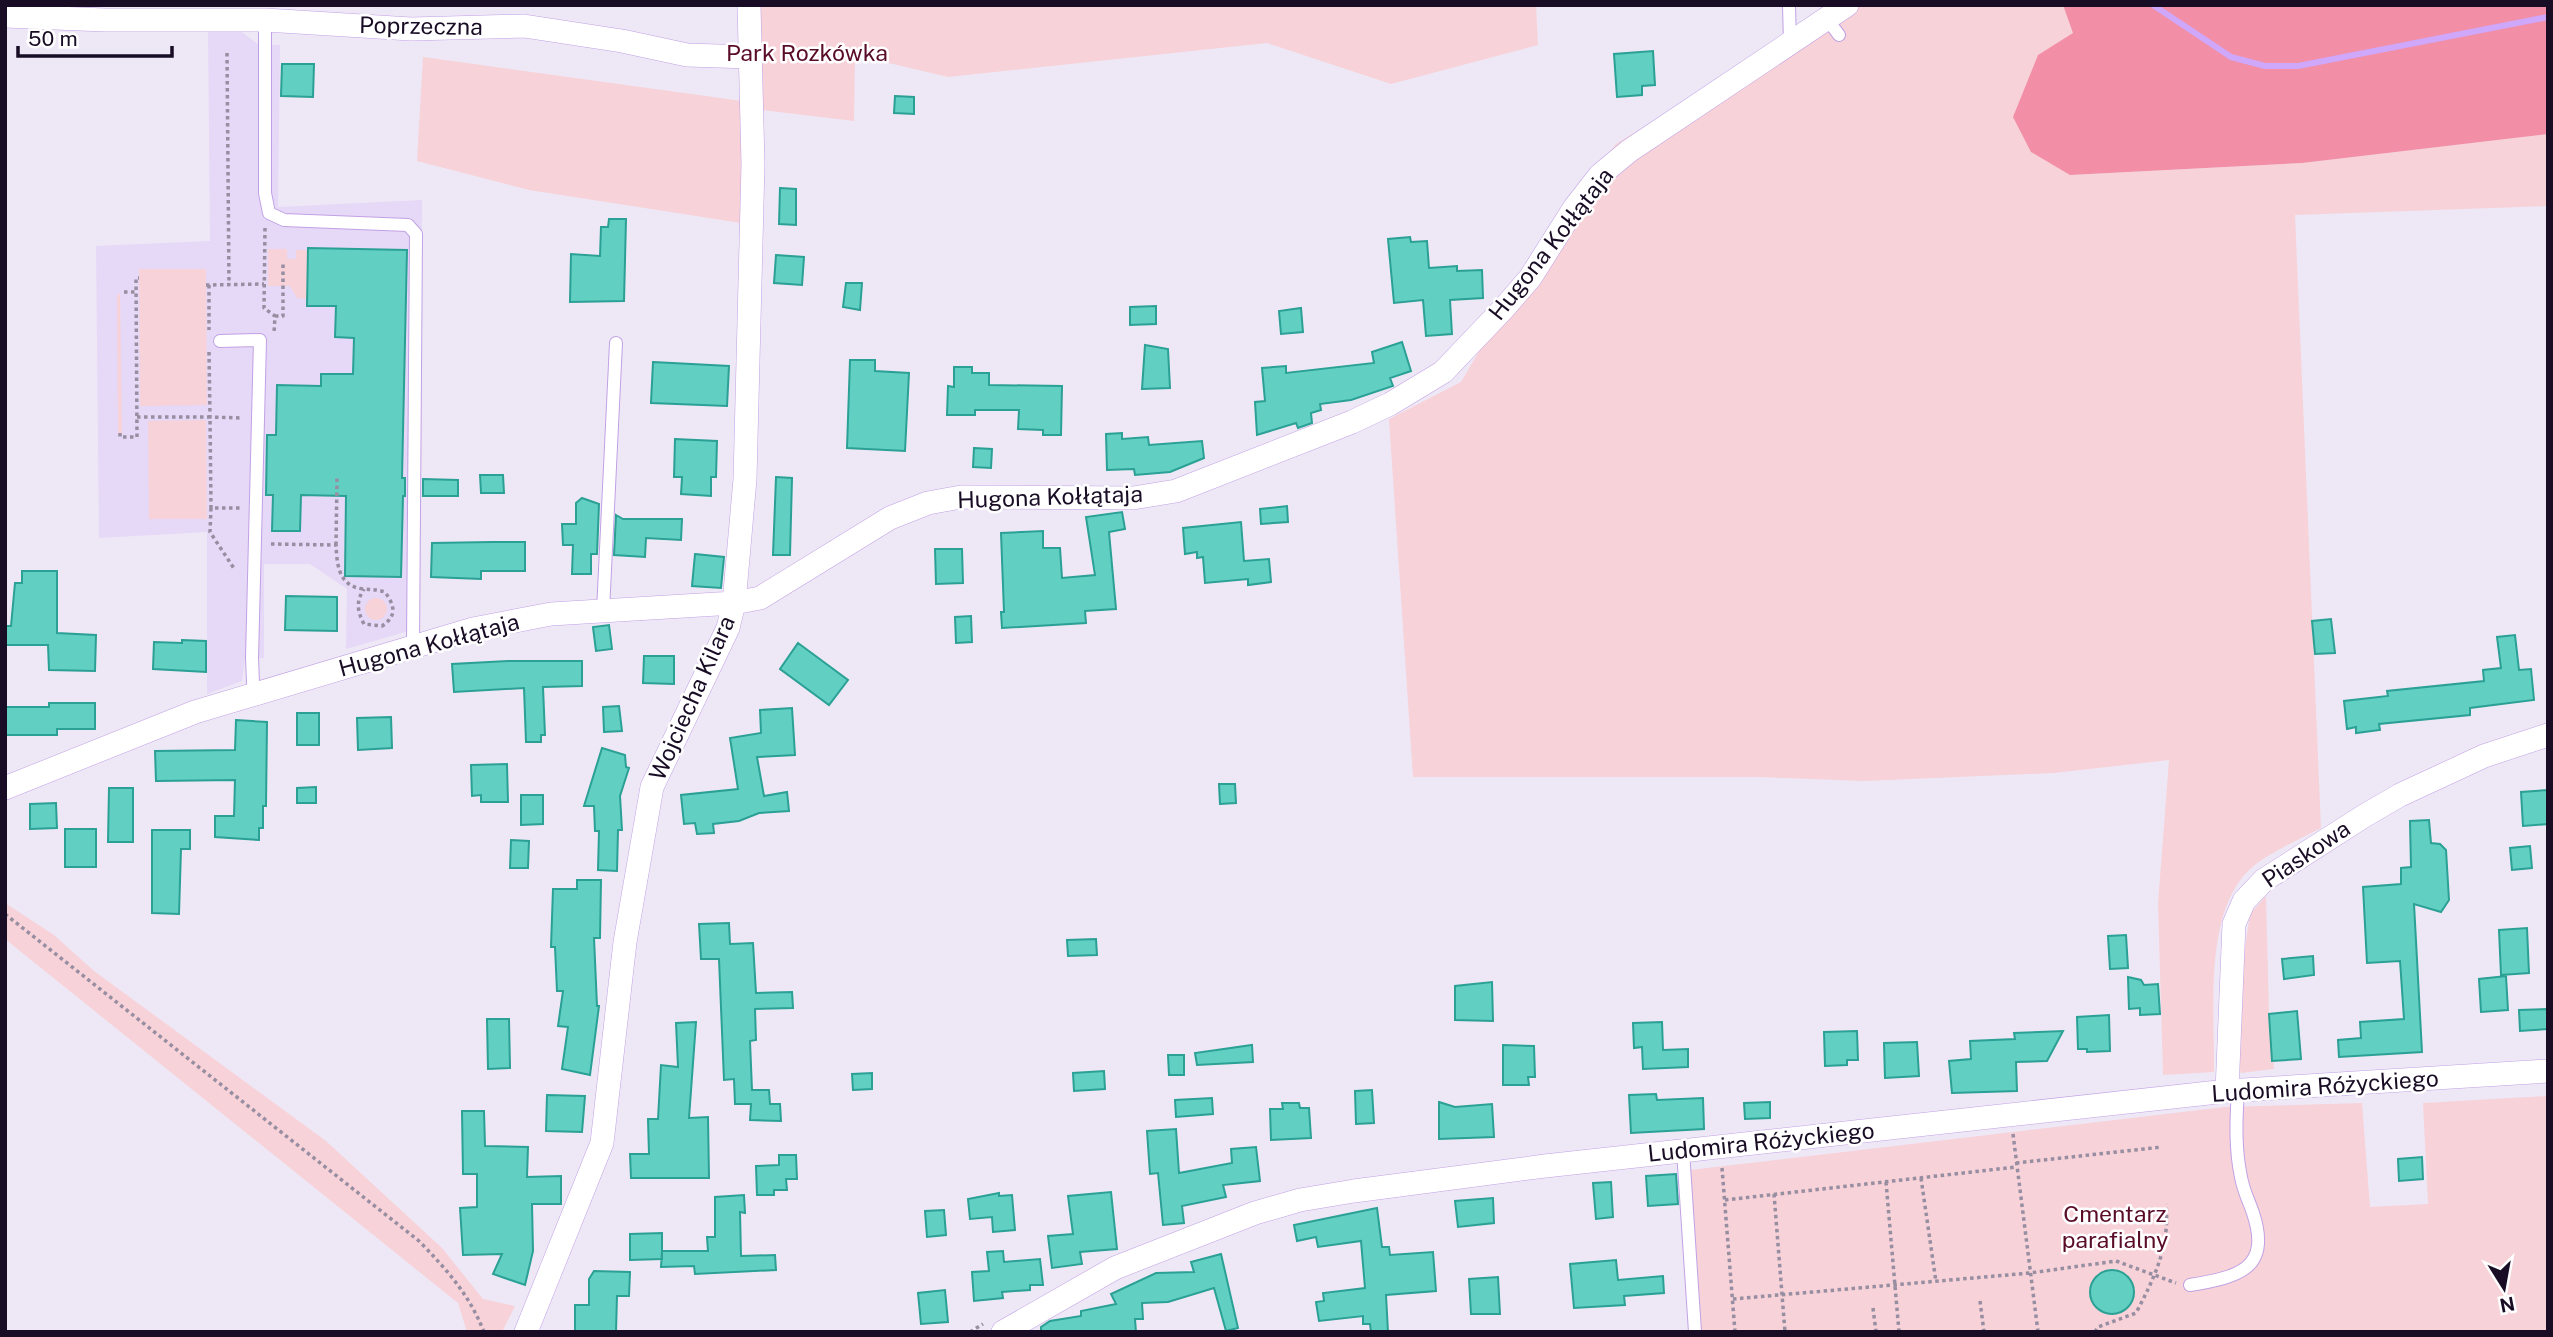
<svg xmlns="http://www.w3.org/2000/svg" width="2553" height="1337" viewBox="0 0 2553 1337" font-family="'Public Sans',sans-serif">
	<style>
		.built { fill: #e6d8f7 }
		.green { fill: #f7d2d8 }
		.forest { fill: #f28ea5 }
		.lines { fill: none; stroke-linecap: round; stroke-linejoin: round }
		.stream { stroke: #cfa7fb; stroke-width: 6 }
		.building { fill: #62cfc3; stroke: #2ba095; stroke-width: 2 }
		.lane-casing { stroke: #c1a1e5; stroke-width: 14 }
		.street-casing { stroke: #c1a1e5; stroke-width: 24 }
		.path { stroke: #978ea1; stroke-width: 3.5; stroke-dasharray: 3.5 3.5; stroke-linecap: butt }
		.lane { stroke: #fff; stroke-width: 12 }
		.street { stroke: #fff; stroke-width: 23 }
		.labels { text-anchor: middle; stroke-width: 5; stroke-linejoin: round; paint-order: stroke }
		.street-label { font-size: 23px; fill: #190c25; stroke: #fff }
		.park-label { font-size: 23px; fill: #590b27; stroke: #fff }
	</style>
	<rect width="100%" height="100%" fill="#eee8f6"/>
	<!-- built -->
	<path class="built" d="M 208,29 L 239,30 L 259,45 L 280,45 L 278,207 L 422,200 L 419,628 L 346,649 L 347,589 L 310,564 L 264,564 L 264,658 L 245,658 L 242,681 L 207,694 L 207,532 L 99,538 L 96,246 L 210,241 Z"/>
	<!-- green -->
	<path class="green" d="M 755,5 L 1536,5 L 1538,45 L 1391,84 L 1267,43 L 948,77 L 855,55 L 854,121 L 761,110 Z
		M 1833,5 L 2063,5 L 2074,33 L 2038,55 L 2071,175 L 2302,163 L 2548,134 L 2548,206 L 2295,215 L 2321,828 C 2300,839 2275,850 2256,864 C 2202,905 2215,1011 2214,1072 L 2163,1075 L 2158,903 L 2169,760 L 2054,773 L 1864,781 L 1759,777 L 1413,777 L 1389,419 L 1461,382 L 1553,225 L 1616,144 L 1769,50 Z
		M 423,57 L 742,101 L 741,223 L 529,190 L 417,161 Z
		M 268,249 L 287,249 L 287,259 L 296,259 L 296,250 L 307,250 L 307,299 L 297,298 L 290,286 L 268,286 Z
		M 139,269 L 206,269 L 207,405 L 140,406 Z
		M 120,294 L 122,433 L 118,433 L 117,295 Z
		M 206,420 L 207,519 L 149,519 L 148,421 Z
		M365 609a11 11 0 1 1 22 0a11 11 0 1 1-22 0Z
		M 2266,896 L 2269,1014 L 2274,1069 L 2241,1073 L 2236,1062 L 2239,988 L 2250,914 Z
		M 5,903 L 54,935 L 94,971 L 326,1141 L 442,1248 L 483,1299 L 515,1306 L 502,1332 L 467,1332 L 458,1303 L 5,939 Z
		M 2548,1096 L 2548,1332 L 1700,1332 L 1690,1170 L 2225,1107 L 2362,1103 L 2370,1207 L 2428,1204 L 2423,1103 Z"/>
	<!-- forest -->
	<path class="forest" d="M 2063,5 L 2548,5 L 2548,134 L 2302,163 L 2070,175 L 2031,152 L 2013,117 L 2038,55 L 2073,33 Z"/>
	<g class="lines">
		<!-- stream -->
		<path class="stream" d="M 2153,5 L 2231,57 L 2265,66 L 2298,66 L 2548,17"/>
	</g>
	<!-- building -->
	<path class="building" d="M 1653,51 L 1655,85 L 1642,86 L 1642,95 L 1617,97 L 1614,54 Z
		M 282,64 L 314,64 L 313,97 L 281,96 Z
		M 895,96 L 914,97 L 914,114 L 894,113 Z
		M 780,188 L 796,189 L 796,225 L 779,224 Z
		M 609,219 L 626,219 L 624,301 L 570,302 L 571,254 L 600,256 L 601,227 L 608,227 Z
		M 1410,237 L 1411,242 L 1427,241 L 1429,268 L 1457,266 L 1457,271 L 1482,270 L 1483,298 L 1450,300 L 1452,334 L 1426,336 L 1423,300 L 1394,303 L 1388,239 Z
		M 308,248 L 407,250 L 402,478 L 405,478 L 405,496 L 403,496 L 401,577 L 345,576 L 346,496 L 301,495 L 300,531 L 272,531 L 273,495 L 266,495 L 267,435 L 276,435 L 277,385 L 321,386 L 321,374 L 353,374 L 354,338 L 335,337 L 336,306 L 307,306 Z
		M 776,255 L 804,257 L 802,285 L 774,283 Z
		M 846,283 L 862,283 L 860,310 L 843,307 Z
		M 1156,306 L 1156,324 L 1130,325 L 1130,307 Z
		M 1301,308 L 1303,332 L 1281,334 L 1279,311 Z
		M 1402,342 L 1411,371 L 1390,378 L 1393,386 L 1351,400 L 1320,404 L 1321,410 L 1311,413 L 1312,423 L 1298,428 L 1296,423 L 1257,435 L 1255,402 L 1265,401 L 1262,368 L 1286,366 L 1286,373 L 1374,363 L 1372,352 Z
		M 1145,345 L 1168,349 L 1170,388 L 1142,389 Z
		M 850,360 L 875,360 L 875,371 L 909,373 L 905,451 L 847,448 Z
		M 653,362 L 729,366 L 727,406 L 651,403 Z
		M 954,367 L 972,367 L 972,373 L 989,373 L 989,385 L 1062,386 L 1061,435 L 1043,435 L 1043,430 L 1018,429 L 1019,410 L 975,410 L 975,415 L 947,415 L 948,386 L 954,387 Z
		M 1122,433 L 1122,439 L 1148,437 L 1149,445 L 1202,441 L 1204,458 L 1170,472 L 1135,475 L 1134,469 L 1107,470 L 1106,434 Z
		M 675,439 L 717,441 L 716,477 L 711,477 L 711,496 L 681,494 L 682,477 L 674,477 Z
		M 974,448 L 992,449 L 991,468 L 973,467 Z
		M 480,475 L 503,475 L 504,493 L 481,493 Z
		M 776,477 L 792,478 L 790,555 L 773,555 Z
		M 423,479 L 458,480 L 458,496 L 423,496 Z
		M 582,498 L 599,504 L 597,554 L 591,554 L 591,574 L 572,574 L 573,545 L 563,545 L 562,524 L 576,524 L 576,503 Z
		M 1287,506 L 1288,522 L 1261,524 L 1260,509 Z
		M 1122,512 L 1125,529 L 1109,532 L 1116,609 L 1085,611 L 1086,623 L 1002,628 L 1001,612 L 1004,612 L 1001,533 L 1043,531 L 1043,548 L 1060,548 L 1062,578 L 1095,575 L 1086,517 Z
		M 616,515 L 623,519 L 682,519 L 681,540 L 646,538 L 645,557 L 614,555 Z
		M 1241,522 L 1244,561 L 1269,559 L 1271,582 L 1248,585 L 1248,579 L 1205,583 L 1203,557 L 1197,558 L 1197,552 L 1185,554 L 1183,528 Z
		M 492,542 L 525,542 L 525,571 L 481,571 L 481,579 L 431,577 L 432,543 Z
		M 935,549 L 962,549 L 963,583 L 936,584 Z
		M 695,554 L 724,557 L 721,588 L 692,586 Z
		M 22,571 L 57,571 L 57,633 L 96,635 L 95,671 L 49,670 L 48,645 L 5,645 L 5,626 L 11,626 L 15,583 L 22,583 Z
		M 286,596 L 337,597 L 337,631 L 285,630 Z
		M 971,616 L 972,642 L 956,643 L 955,617 Z
		M 2331,619 L 2335,653 L 2315,654 L 2312,621 Z
		M 609,625 L 612,649 L 596,651 L 593,627 Z
		M 2515,635 L 2519,670 L 2531,669 L 2534,700 L 2470,708 L 2470,715 L 2379,724 L 2380,730 L 2356,733 L 2356,727 L 2347,729 L 2344,701 L 2388,696 L 2387,691 L 2484,681 L 2483,670 L 2501,668 L 2497,637 Z
		M 182,640 L 206,641 L 206,672 L 153,669 L 154,642 L 182,643 Z
		M 798,643 L 848,680 L 829,705 L 780,669 Z
		M 644,656 L 674,656 L 674,684 L 643,683 Z
		M 508,661 L 582,661 L 582,686 L 543,687 L 545,735 L 541,735 L 541,742 L 526,742 L 524,688 L 454,692 L 452,664 Z
		M 49,703 L 95,703 L 95,729 L 57,729 L 57,735 L 5,735 L 5,707 L 49,707 Z
		M 619,706 L 622,731 L 604,732 L 603,707 Z
		M 792,708 L 795,755 L 757,757 L 764,796 L 787,792 L 789,811 L 759,813 L 739,821 L 713,824 L 714,833 L 697,834 L 695,823 L 684,824 L 681,795 L 738,789 L 730,738 L 761,733 L 760,710 Z
		M 297,713 L 319,713 L 319,745 L 297,745 Z
		M 391,717 L 392,748 L 358,750 L 357,718 Z
		M 236,720 L 267,722 L 266,806 L 263,806 L 263,828 L 259,828 L 259,840 L 215,837 L 215,816 L 234,816 L 235,780 L 156,781 L 155,751 L 235,750 Z
		M 602,748 L 625,755 L 626,767 L 629,768 L 620,796 L 622,830 L 618,830 L 617,871 L 598,870 L 599,831 L 595,831 L 594,806 L 584,806 Z
		M 507,764 L 508,802 L 481,802 L 481,795 L 472,796 L 471,765 Z
		M 1219,784 L 1235,784 L 1236,803 L 1220,804 Z
		M 316,787 L 316,803 L 297,803 L 297,788 Z
		M 109,788 L 133,788 L 133,842 L 108,842 Z
		M 2548,790 L 2548,824 L 2523,826 L 2521,792 Z
		M 521,795 L 543,795 L 543,824 L 521,825 Z
		M 56,803 L 57,828 L 30,829 L 30,804 Z
		M 2429,820 L 2431,843 L 2440,844 L 2446,850 L 2449,900 L 2441,912 L 2414,904 L 2422,1052 L 2339,1057 L 2338,1040 L 2361,1038 L 2360,1022 L 2404,1019 L 2400,961 L 2367,963 L 2363,887 L 2401,884 L 2401,868 L 2411,867 L 2410,821 Z
		M 65,829 L 96,829 L 96,867 L 65,867 Z
		M 152,830 L 190,830 L 190,849 L 181,849 L 179,914 L 152,913 Z
		M 511,840 L 529,841 L 528,868 L 510,868 Z
		M 2530,846 L 2532,868 L 2512,870 L 2510,848 Z
		M 577,880 L 601,880 L 600,938 L 594,938 L 597,1006 L 599,1006 L 590,1075 L 562,1069 L 568,1027 L 558,1026 L 563,991 L 557,991 L 555,947 L 551,947 L 553,889 L 577,889 Z
		M 729,923 L 730,944 L 753,943 L 756,993 L 792,992 L 793,1008 L 755,1009 L 756,1040 L 750,1041 L 752,1090 L 769,1090 L 770,1104 L 780,1104 L 781,1121 L 750,1120 L 751,1104 L 735,1104 L 734,1079 L 724,1080 L 719,959 L 701,959 L 699,924 Z
		M 2527,928 L 2529,973 L 2501,975 L 2499,930 Z
		M 2126,935 L 2128,968 L 2110,969 L 2108,936 Z
		M 1096,939 L 1097,955 L 1068,956 L 1067,940 Z
		M 2313,956 L 2314,975 L 2284,979 L 2282,959 Z
		M 2506,976 L 2508,1010 L 2481,1012 L 2479,979 Z
		M 2128,977 L 2141,980 L 2144,985 L 2158,984 L 2160,1014 L 2140,1015 L 2140,1008 L 2129,1009 Z
		M 1492,982 L 1493,1021 L 1455,1020 L 1455,986 Z
		M 2548,1009 L 2548,1029 L 2520,1031 L 2519,1010 Z
		M 2297,1011 L 2301,1059 L 2272,1061 L 2269,1014 Z
		M 2109,1015 L 2110,1051 L 2087,1052 L 2087,1049 L 2078,1049 L 2077,1017 Z
		M 487,1019 L 509,1019 L 510,1068 L 488,1069 Z
		M 696,1022 L 689,1118 L 708,1117 L 709,1178 L 631,1178 L 630,1154 L 649,1154 L 648,1119 L 658,1119 L 661,1065 L 678,1067 L 676,1023 Z
		M 1662,1022 L 1663,1050 L 1688,1049 L 1688,1067 L 1643,1069 L 1642,1047 L 1634,1048 L 1633,1023 Z
		M 1857,1031 L 1858,1060 L 1847,1060 L 1847,1065 L 1825,1066 L 1824,1032 Z
		M 2063,1031 L 2047,1061 L 2016,1062 L 2017,1091 L 1952,1093 L 1949,1061 L 1971,1059 L 1970,1041 L 2015,1039 L 2014,1033 Z
		M 1917,1042 L 1919,1076 L 1885,1078 L 1884,1043 Z
		M 1252,1045 L 1253,1062 L 1197,1065 L 1195,1053 Z
		M 1503,1045 L 1534,1046 L 1535,1077 L 1528,1077 L 1529,1085 L 1503,1085 Z
		M 1168,1055 L 1184,1055 L 1184,1075 L 1169,1075 Z
		M 1104,1071 L 1105,1089 L 1074,1091 L 1073,1073 Z
		M 872,1073 L 872,1089 L 853,1090 L 852,1074 Z
		M 1372,1090 L 1374,1123 L 1356,1124 L 1355,1091 Z
		M 1656,1094 L 1657,1100 L 1703,1098 L 1704,1129 L 1631,1133 L 1629,1095 Z
		M 547,1095 L 585,1096 L 582,1132 L 546,1131 Z
		M 1212,1098 L 1213,1114 L 1176,1117 L 1175,1100 Z
		M 1439,1102 L 1455,1107 L 1492,1104 L 1494,1137 L 1439,1139 Z
		M 1770,1102 L 1770,1118 L 1745,1119 L 1744,1103 Z
		M 1282,1103 L 1299,1103 L 1300,1108 L 1309,1108 L 1311,1138 L 1271,1140 L 1270,1109 L 1283,1109 Z
		M 462,1111 L 484,1111 L 485,1146 L 528,1147 L 527,1177 L 561,1176 L 561,1204 L 532,1204 L 533,1251 L 525,1285 L 493,1274 L 502,1254 L 463,1255 L 460,1208 L 477,1207 L 477,1174 L 463,1174 Z
		M 1176,1129 L 1179,1173 L 1232,1163 L 1231,1149 L 1256,1147 L 1260,1181 L 1223,1185 L 1226,1197 L 1182,1206 L 1184,1223 L 1163,1225 L 1158,1173 L 1150,1174 L 1147,1131 Z
		M 779,1155 L 796,1155 L 797,1179 L 786,1179 L 787,1190 L 774,1190 L 774,1195 L 757,1195 L 756,1166 L 779,1165 Z
		M 2422,1157 L 2423,1179 L 2399,1181 L 2398,1159 Z
		M 1676,1174 L 1678,1204 L 1648,1206 L 1646,1176 Z
		M 1611,1182 L 1613,1217 L 1596,1219 L 1593,1183 Z
		M 1111,1192 L 1117,1249 L 1080,1252 L 1082,1264 L 1052,1268 L 1048,1236 L 1073,1234 L 1068,1196 Z
		M 999,1193 L 999,1196 L 1012,1195 L 1015,1230 L 993,1232 L 992,1217 L 970,1219 L 968,1199 Z
		M 744,1195 L 745,1213 L 740,1212 L 741,1256 L 775,1255 L 776,1270 L 695,1274 L 694,1266 L 661,1267 L 662,1251 L 708,1251 L 707,1237 L 715,1237 L 715,1197 Z
		M 1493,1198 L 1494,1223 L 1458,1227 L 1455,1201 Z
		M 1377,1208 L 1382,1247 L 1389,1247 L 1390,1255 L 1433,1252 L 1436,1291 L 1386,1295 L 1388,1332 L 1371,1332 L 1370,1324 L 1363,1324 L 1363,1316 L 1319,1321 L 1316,1302 L 1324,1301 L 1323,1293 L 1365,1288 L 1361,1241 L 1318,1247 L 1316,1237 L 1297,1241 L 1294,1225 Z
		M 944,1210 L 946,1235 L 927,1237 L 925,1211 Z
		M 662,1233 L 662,1259 L 630,1260 L 630,1234 Z
		M 1003,1251 L 1004,1262 L 1040,1259 L 1043,1285 L 1030,1285 L 1030,1290 L 1002,1292 L 1003,1298 L 974,1301 L 972,1272 L 989,1271 L 987,1252 Z
		M 1221,1254 L 1238,1328 L 1226,1331 L 1214,1288 L 1168,1302 L 1142,1303 L 1143,1319 L 1135,1319 L 1136,1332 L 1041,1332 L 1041,1327 L 1050,1321 L 1081,1316 L 1081,1311 L 1116,1304 L 1111,1294 L 1156,1273 L 1194,1272 L 1191,1262 Z
		M 1616,1260 L 1618,1280 L 1663,1276 L 1664,1293 L 1624,1296 L 1625,1305 L 1574,1308 L 1570,1264 Z
		M2090 1292a22 22 0 1 1 44 0a22 22 0 1 1-44 0Z
		M 594,1271 L 630,1272 L 629,1296 L 617,1296 L 616,1332 L 575,1331 L 575,1305 L 589,1305 L 589,1279 Z
		M 1498,1277 L 1500,1314 L 1471,1314 L 1469,1279 Z
		M 945,1290 L 948,1322 L 921,1324 L 918,1293 Z"/>
	<g class="lines">
		<!-- lane casing -->
		<g class="lane-casing">
			<path id="lane" d="M 1789,5 L 1790,44
				M 1827,19 L 1839,35
				M 265,20 L 265,193 L 269,213 L 284,220 L 408,225 L 416,234 L 413,647
				M 220,341 L 260,340 L 252,658 L 253,683 L 257,693
				M 603,611 L 616,343
				M 1683,1151 L 1695,1332
				M 2190,1285 C 2237,1277 2272,1270 2253,1213 C 2249,1201 2243,1190 2241,1177 C 2235,1149 2236,1120 2238,1091"/>
		</g>
		<!-- street casing -->
		<g class="street-casing">
			<path id="street" d="M 5,16 L 105,20 L 265,20 L 411,29 L 524,26 L 622,41 L 687,55 L 750,57
				M 5,788 L 195,712 L 473,629 L 551,614 L 734,603 L 760,598 L 890,518 L 928,503 L 961,497 L 1133,498 L 1176,491 L 1352,422 L 1390,404 L 1443,372 L 1504,308 L 1530,278 L 1575,207 L 1600,175 L 1629,151 L 1847,5
				M 2227,1091 L 2234,924 L 2244,901 L 2264,880 L 2364,816 L 2400,795 L 2484,756 L 2548,735
				M 526,1332 L 602,1143 L 625,942 L 652,787 L 728,628 L 734,603 L 745,479 L 753,164 L 749,5
				M 1003,1332 L 1115,1268 L 1255,1213 L 1300,1200 L 1354,1191 L 1545,1166 L 2227,1091 L 2548,1071"/>
		</g>
		<!-- path -->
		<path class="path" d="M 227,53 L 229,285
			M 265,228 L 264,308 L 275,316 L 274,333
			M 206,285 L 264,284
			M 209,285 L 209,330
			M 124,292 L 136,292
			M 275,316 L 283,316 L 283,261
			M 209,352 L 210,417 L 242,418
			M 137,417 L 210,417 L 211,508 L 240,508
			M 120,433 L 120,437 L 137,437 L 136,278 L 139,278
			M 211,508 L 210,532 L 235,570
			M 271,544 L 336,545 C 337,564 338,586 363,589 C 371,590 376,589 385,592 C 395,606 397,616 382,626 L 364,624 C 357,611 356,601 364,589
			M 336,545 L 337,478
			M 5,914 L 419,1241 C 447,1270 469,1294 484,1332
			M 2013,1134 L 2038,1332
			M 2016,1163 L 2162,1147
			M 1722,1168 L 1735,1332
			M 1921,1178 L 1936,1282
			M 1886,1182 L 1899,1332
			M 1774,1194 L 1785,1332
			M 1725,1200 L 2016,1167
			M 1733,1299 L 2030,1273 L 2116,1261 L 2176,1283
			M 1980,1301 L 1984,1332
			M 1873,1308 L 1876,1332
			M 970,1332 L 983,1324
			M 2095,1332 L 2098,1327 L 2136,1313 C 2155,1277 2170,1245 2166,1204"/>
		<!-- lane -->
		<use href="#lane" class="lane"/>
		<!-- street -->
		<use href="#street" class="street"/>
	</g>
	<g class="labels">
		<!-- street labels -->
		<g class="street-label">
			<text transform="translate(421 26) rotate(1)" y="8">Poprzeczna</text>
			<text transform="translate(1551 244) rotate(-52)" y="8">Hugona Kołłątaja</text>
			<text transform="translate(1050 497) rotate(-2)" y="8">Hugona Kołłątaja</text>
			<text transform="translate(429 645) rotate(-15)" y="8">Hugona Kołłątaja</text>
			<text transform="translate(692 698) rotate(-66)" y="8">Wojciecha Kilara</text>
			<text transform="translate(2306 854) rotate(-34)" y="8">Piaskowa</text>
			<text transform="translate(2325 1086) rotate(-4)" y="8">Ludomira Różyckiego</text>
			<text transform="translate(1761 1142) rotate(-6)" y="8">Ludomira Różyckiego</text>
		</g>
		<!-- park labels -->
		<g class="park-label">
			<text x="807" y="61">Park Rozkówka</text>
			<text x="2115" y="1222">Cmentarz<tspan x="2115" dy="26">parafialny</tspan></text>
		</g>
	</g>
	<!-- border -->
	<rect width="2553" height="1337" fill="none" stroke="#190c25" stroke-width="14"/>
	<!-- north arrow -->
	<g transform="translate(2504 1288) rotate(169)" stroke="#ffffff" stroke-width="5" paint-order="stroke">
	<path d="M0-5L12 26L0 18L-12 26Z" fill="#190c25"/>
	<text y="-10" font-size="19" font-weight="bold" text-anchor="middle" fill="#190c25">N</text>
	</g>
	<!-- scale -->
	<path d="M18 46v10h154v-10" fill="none" stroke="#190c25" stroke-width="3.5"/>
	<text x="28" y="46" font-size="21" fill="#190c25" stroke="#ffffff" stroke-width="5" paint-order="stroke">50 m</text>
</svg>
